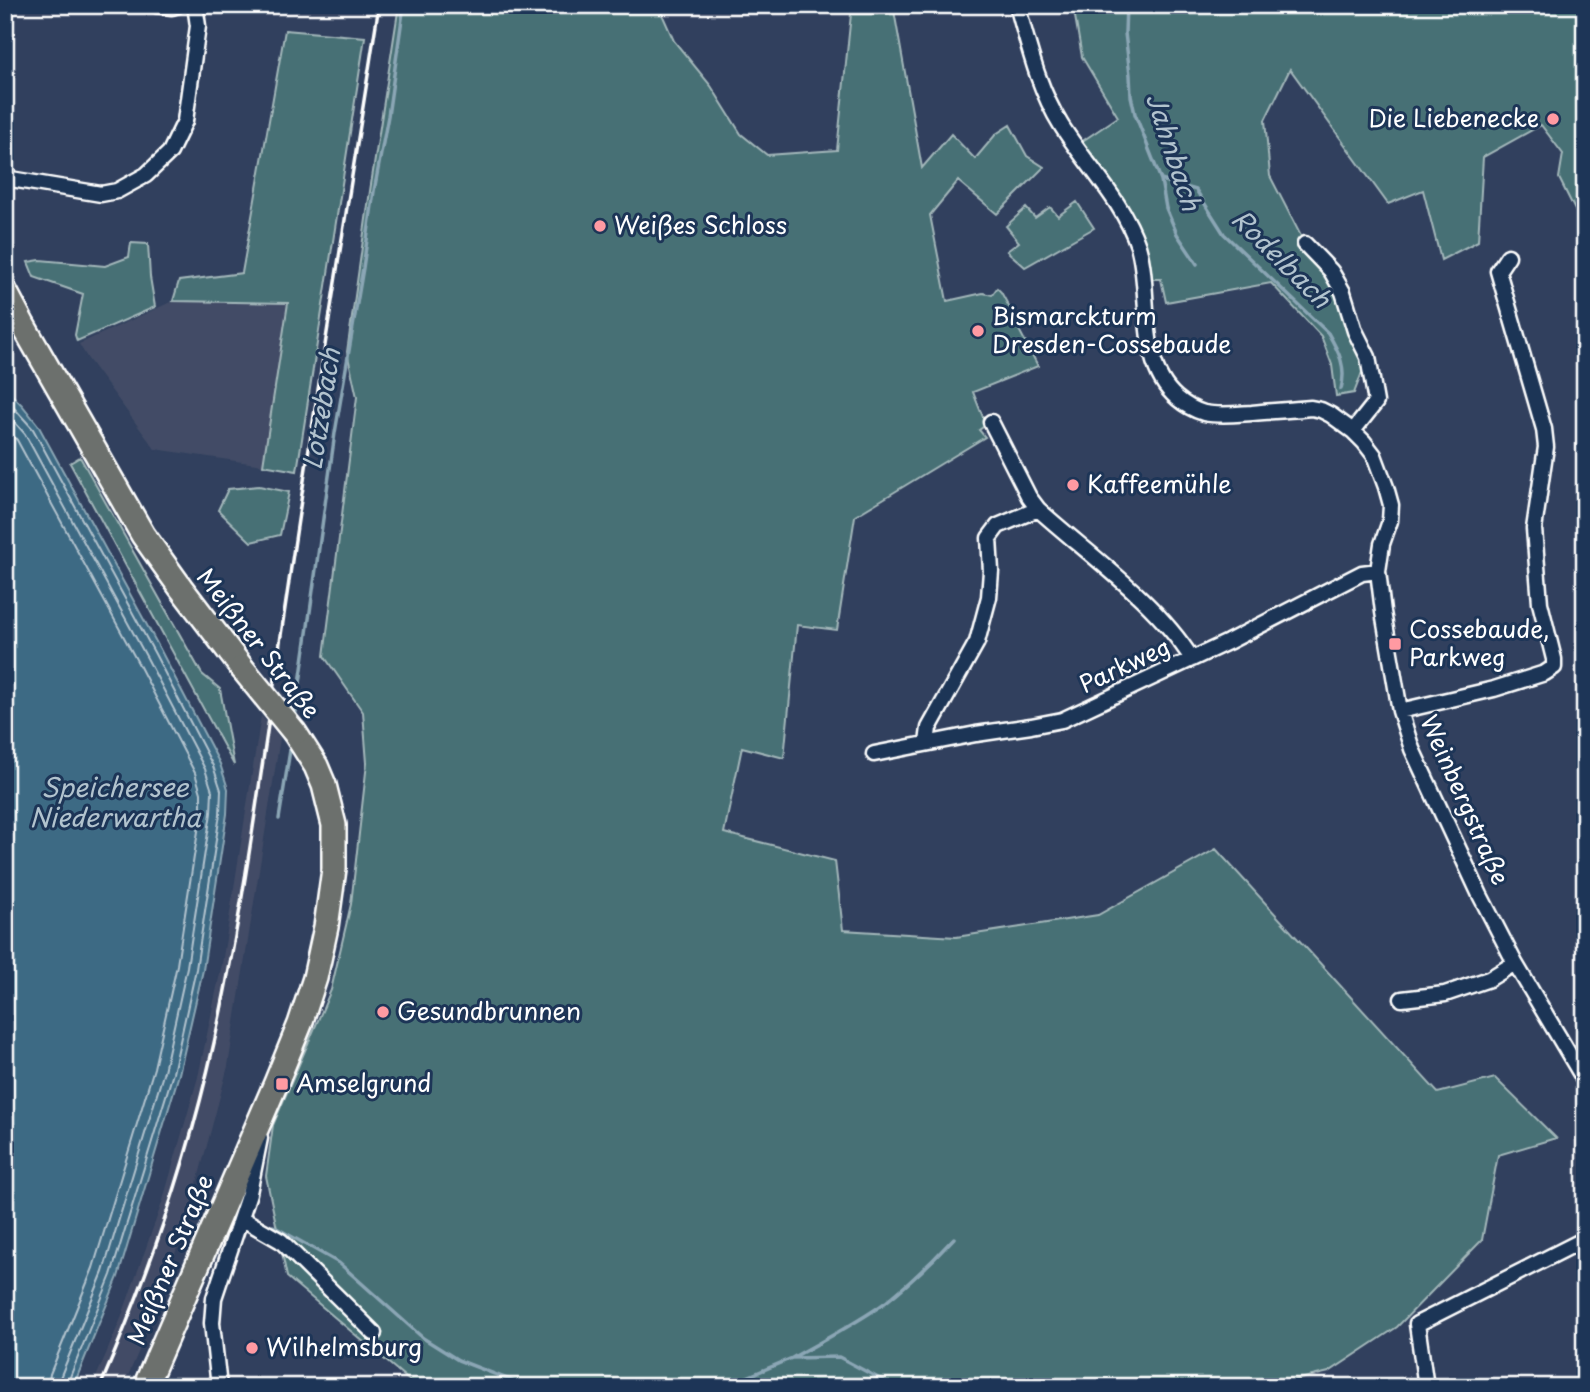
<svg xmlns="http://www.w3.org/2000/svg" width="1590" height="1392" viewBox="0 0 1590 1392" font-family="'Playpen Sans',sans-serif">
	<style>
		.built { fill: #434c66 }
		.green { fill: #476f74; stroke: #a3b7ba; stroke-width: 2 }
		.water { fill: #3e6a84; stroke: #8ba6b5; stroke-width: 2 }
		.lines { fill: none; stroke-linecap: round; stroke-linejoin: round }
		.shore { stroke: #b2c3ce; stroke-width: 2 }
		.stream { stroke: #8ba6b5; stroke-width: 3.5 }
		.minor-casing { stroke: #fff; stroke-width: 19 }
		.primary-casing { stroke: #fff; stroke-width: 28 }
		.minor { stroke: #1d3557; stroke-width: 14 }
		.primary { stroke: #6c706d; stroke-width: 23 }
		.rail { stroke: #fff; stroke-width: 3.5 }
		.primary-bridge-casing { stroke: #fff; stroke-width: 28; stroke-linecap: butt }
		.primary-bridge { stroke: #6c706d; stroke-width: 23 }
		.poi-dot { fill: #ff9aa2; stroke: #1d3557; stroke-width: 2.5 }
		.labels { text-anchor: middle; stroke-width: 6; stroke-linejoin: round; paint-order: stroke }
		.poi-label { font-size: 24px; fill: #fff; stroke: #1d3557; text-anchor: start }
		.street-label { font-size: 24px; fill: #fff; stroke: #1d3557 }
		.water-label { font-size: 26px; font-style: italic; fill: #b2c3ce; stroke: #1d3557 }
	</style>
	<rect width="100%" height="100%" fill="#31405e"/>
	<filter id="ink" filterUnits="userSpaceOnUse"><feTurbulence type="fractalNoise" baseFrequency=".0143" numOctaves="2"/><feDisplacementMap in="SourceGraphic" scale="14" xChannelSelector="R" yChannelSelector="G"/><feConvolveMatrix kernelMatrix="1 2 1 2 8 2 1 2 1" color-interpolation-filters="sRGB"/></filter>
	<g filter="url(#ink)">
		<!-- built -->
		<path class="built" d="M 173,301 L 288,303 L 263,465 L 155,449 L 88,359 L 79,344 Z
			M 261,716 L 280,738 L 228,1066 L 186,1224 L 138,1353 L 123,1387 L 92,1387 L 120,1321 L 163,1200 L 198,1077 L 222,964 Z"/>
		<!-- green -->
		<path class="green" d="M 399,5 L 658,5 L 674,41 L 711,86 L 741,134 L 767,155 L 837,150 L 851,14 L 877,14 L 876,5 L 893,5 L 922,168 L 951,134 L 975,159 L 996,134 L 1010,125 L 1027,156 L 1044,167 L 997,214 L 958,181 L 930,215 L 947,301 L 983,293 L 992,295 L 997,288 L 1001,292 L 1019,325 L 1017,326 L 1038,366 L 973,392 L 986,425 L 979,430 L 985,437 L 855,516 L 837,630 L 797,625 L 784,758 L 742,747 L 724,833 L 835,861 L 843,930 L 956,937 L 1098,915 L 1216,849 L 1438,1093 L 1495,1078 L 1556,1138 L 1498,1155 L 1482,1240 L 1397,1327 L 1329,1372 L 1274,1385 L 1273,1387 L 417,1387 L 287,1277 L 266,1176 L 273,1125 L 331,990 L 351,904 L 367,763 L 363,712 L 324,656 L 357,397 L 347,352 L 370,191 Z
			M 1073,5 L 1585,5 L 1585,230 L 1559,178 L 1563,154 L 1541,125 L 1483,157 L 1478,241 L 1441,260 L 1423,190 L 1388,204 L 1290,69 L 1265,120 L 1270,176 L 1305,244 L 1331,271 L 1368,357 L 1354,393 L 1336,396 L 1332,365 L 1321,336 L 1271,283 L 1166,302 L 1161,279 L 1150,279 L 1081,142 L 1118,117 L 1082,57 Z
			M 285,30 L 365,37 L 297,471 L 263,465 L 288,303 L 173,301 L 179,281 L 242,273 Z
			M 1077,202 L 1094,228 L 1025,267 L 1007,251 L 1019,242 L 1006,226 L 1026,208 L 1035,218 L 1050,207 L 1058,216 Z
			M 131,243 L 148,244 L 150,277 L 155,307 L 77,341 L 75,335 L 83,294 L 34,277 L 28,262 L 40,260 L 105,266 L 129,257 Z
			M 80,457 L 202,674 L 220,689 L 234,765 L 70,463 Z
			M 259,486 L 289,492 L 280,535 L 251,542 L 218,510 L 228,489 Z"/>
		<!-- water -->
		<path class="water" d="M 5,388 L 22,405 L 38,425 L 161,651 L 220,764 L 228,789 L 227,814 L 203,970 L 179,1074 L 118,1277 L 73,1387 L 5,1387 Z"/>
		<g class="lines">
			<!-- shore -->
			<path class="shore" d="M 5,398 L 33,429 L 155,654 L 213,766 L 221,790 L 220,814 L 196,969 L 173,1073 L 111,1275 L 68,1382 L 67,1387
				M 5,411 L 25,434 L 147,658 L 205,769 L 212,791 L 211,813 L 187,967 L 164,1071 L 103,1272 L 60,1378 L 58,1387
				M 5,426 L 17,440 L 138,663 L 195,773 L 201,793 L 201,812 L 177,965 L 154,1068 L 93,1268 L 50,1374 L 48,1387"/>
			<!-- stream -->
			<path class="stream" d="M 1126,5 L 1125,33 L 1130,75 L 1131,96 L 1135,114 L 1161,180 L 1166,208 L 1177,234 L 1197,264
				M 1161,180 L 1196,190 L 1224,234 L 1328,333 C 1339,352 1347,367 1341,389
				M 295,719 L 335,433 L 363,268 L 374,191 L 388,116 L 404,5
				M 279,819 L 291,744
				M 273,1226 L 339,1263 L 423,1338 L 458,1360 L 528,1387
				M 792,1358 C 822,1341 859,1322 886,1302 C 911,1282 933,1261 954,1238
				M 714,1387 L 740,1380 L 792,1358 L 839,1357 L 895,1387"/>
			<!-- minor casing -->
			<g class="minor-casing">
				<path id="minor" d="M 156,5 L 172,7 L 178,5
					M 1017,5 C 1029,47 1038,88 1061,125 C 1086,165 1123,201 1138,246 C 1152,291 1136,364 1177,398 C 1185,405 1194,410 1204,413 C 1220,416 1236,414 1252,413 C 1272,411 1291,410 1311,408 L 1321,410 L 1331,415 L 1353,431 L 1364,442 L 1374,455 L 1386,487 L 1391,505 L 1390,521 L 1382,544 L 1378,571 L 1383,612 L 1400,711 L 1412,749 L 1480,895 L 1515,963 L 1585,1081
					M 5,178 L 101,194 L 117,191 L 146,175 L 170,152 L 185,121 L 198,26 L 195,5
					M 1305,244 L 1331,271 L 1343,292 L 1355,331 L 1368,357 L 1376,402 L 1353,431
					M 991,422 L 1029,497 L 1038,509 C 1089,555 1156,601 1192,659
					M 1400,711 L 1494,689 L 1545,673 L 1554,667 L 1554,659 L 1540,603 L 1534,529 L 1546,447 L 1544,429 L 1498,271 L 1508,256
					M 927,743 L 929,728 L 977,642 L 989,597 L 991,571 L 989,538 L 998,526 L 1038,509
					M 874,754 L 976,734 L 1031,726 L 1062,720 L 1228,642 L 1362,573 L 1378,571
					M 1402,999 L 1445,994 L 1489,979 L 1515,963
					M 241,1218 L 281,1241 L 374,1333
					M 219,1387 L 212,1323 L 214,1298 L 249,1193 L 260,1138
					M 1426,1387 L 1417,1324 L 1585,1239"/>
			</g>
			<!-- primary casing -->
			<g class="primary-casing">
				<path id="primary" d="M 5,291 L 23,325 L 143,535 L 181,588 L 242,668
					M 145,1387 L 276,1083 L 300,1024 L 315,978 L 326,927 L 334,869 L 334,825 L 324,785 L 316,766 L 295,733"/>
			</g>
			<!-- minor -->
			<use href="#minor" class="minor"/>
			<!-- primary -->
			<use href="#primary" class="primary"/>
			<!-- rail -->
			<path class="rail" d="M 100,1387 C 148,1276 188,1161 214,1043 C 247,893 265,740 288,588 C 316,393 349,199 379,5"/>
			<!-- primary-bridge casing -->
			<g class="primary-bridge-casing">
				<path id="primary-bridge" d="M 242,668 L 295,733"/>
			</g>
			<!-- primary-bridge -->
			<use href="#primary-bridge" class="primary-bridge"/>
		</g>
	</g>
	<!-- markers -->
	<g class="poi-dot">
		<circle cx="1553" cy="119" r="7"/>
		<circle cx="600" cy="226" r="7"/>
		<circle cx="978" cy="331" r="7"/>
		<circle cx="1073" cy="485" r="7"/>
		<rect x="1388" y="637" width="14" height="14" rx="3.5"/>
		<circle cx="383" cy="1012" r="7"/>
		<rect x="275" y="1077" width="14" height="14" rx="3.5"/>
		<circle cx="252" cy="1348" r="7"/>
	</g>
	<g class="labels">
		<!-- poi labels -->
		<g class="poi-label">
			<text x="1539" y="127" text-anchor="end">Die Liebenecke</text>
			<text x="614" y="234">Weißes Schloss</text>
			<text x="992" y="325">Bismarckturm<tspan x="992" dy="28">Dresden-Cossebaude</tspan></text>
			<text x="1087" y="493">Kaffeemühle</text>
			<text x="1409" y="638">Cossebaude,<tspan x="1409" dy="28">Parkweg</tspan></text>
			<text x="397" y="1020">Gesundbrunnen</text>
			<text x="296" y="1092">Amselgrund</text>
			<text x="266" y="1356">Wilhelmsburg</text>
		</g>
		<!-- street labels -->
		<g class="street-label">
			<text transform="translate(258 644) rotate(52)" y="8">Meißner Straße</text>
			<text transform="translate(1125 666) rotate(-25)" y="8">Parkweg</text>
			<text transform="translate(1464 800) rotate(66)" y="8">Weinbergstraße</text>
			<text transform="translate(171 1260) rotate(-67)" y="8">Meißner Straße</text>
		</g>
		<!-- water labels -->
		<g class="water-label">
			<text transform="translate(1173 152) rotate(72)" y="9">Jahnbach</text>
			<text transform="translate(1281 259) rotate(45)" y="9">Rodelbach</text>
			<text transform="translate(322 409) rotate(-81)" y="9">Lotzebach</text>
			<text x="115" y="797">Speichersee<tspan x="115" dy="30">Niederwartha</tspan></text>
		</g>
	</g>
	<!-- margin -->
	<rect width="1590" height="1392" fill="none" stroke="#1d3557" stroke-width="28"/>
	<rect x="14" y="14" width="1562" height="1364" fill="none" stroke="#fff" stroke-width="2.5" filter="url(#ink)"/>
</svg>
